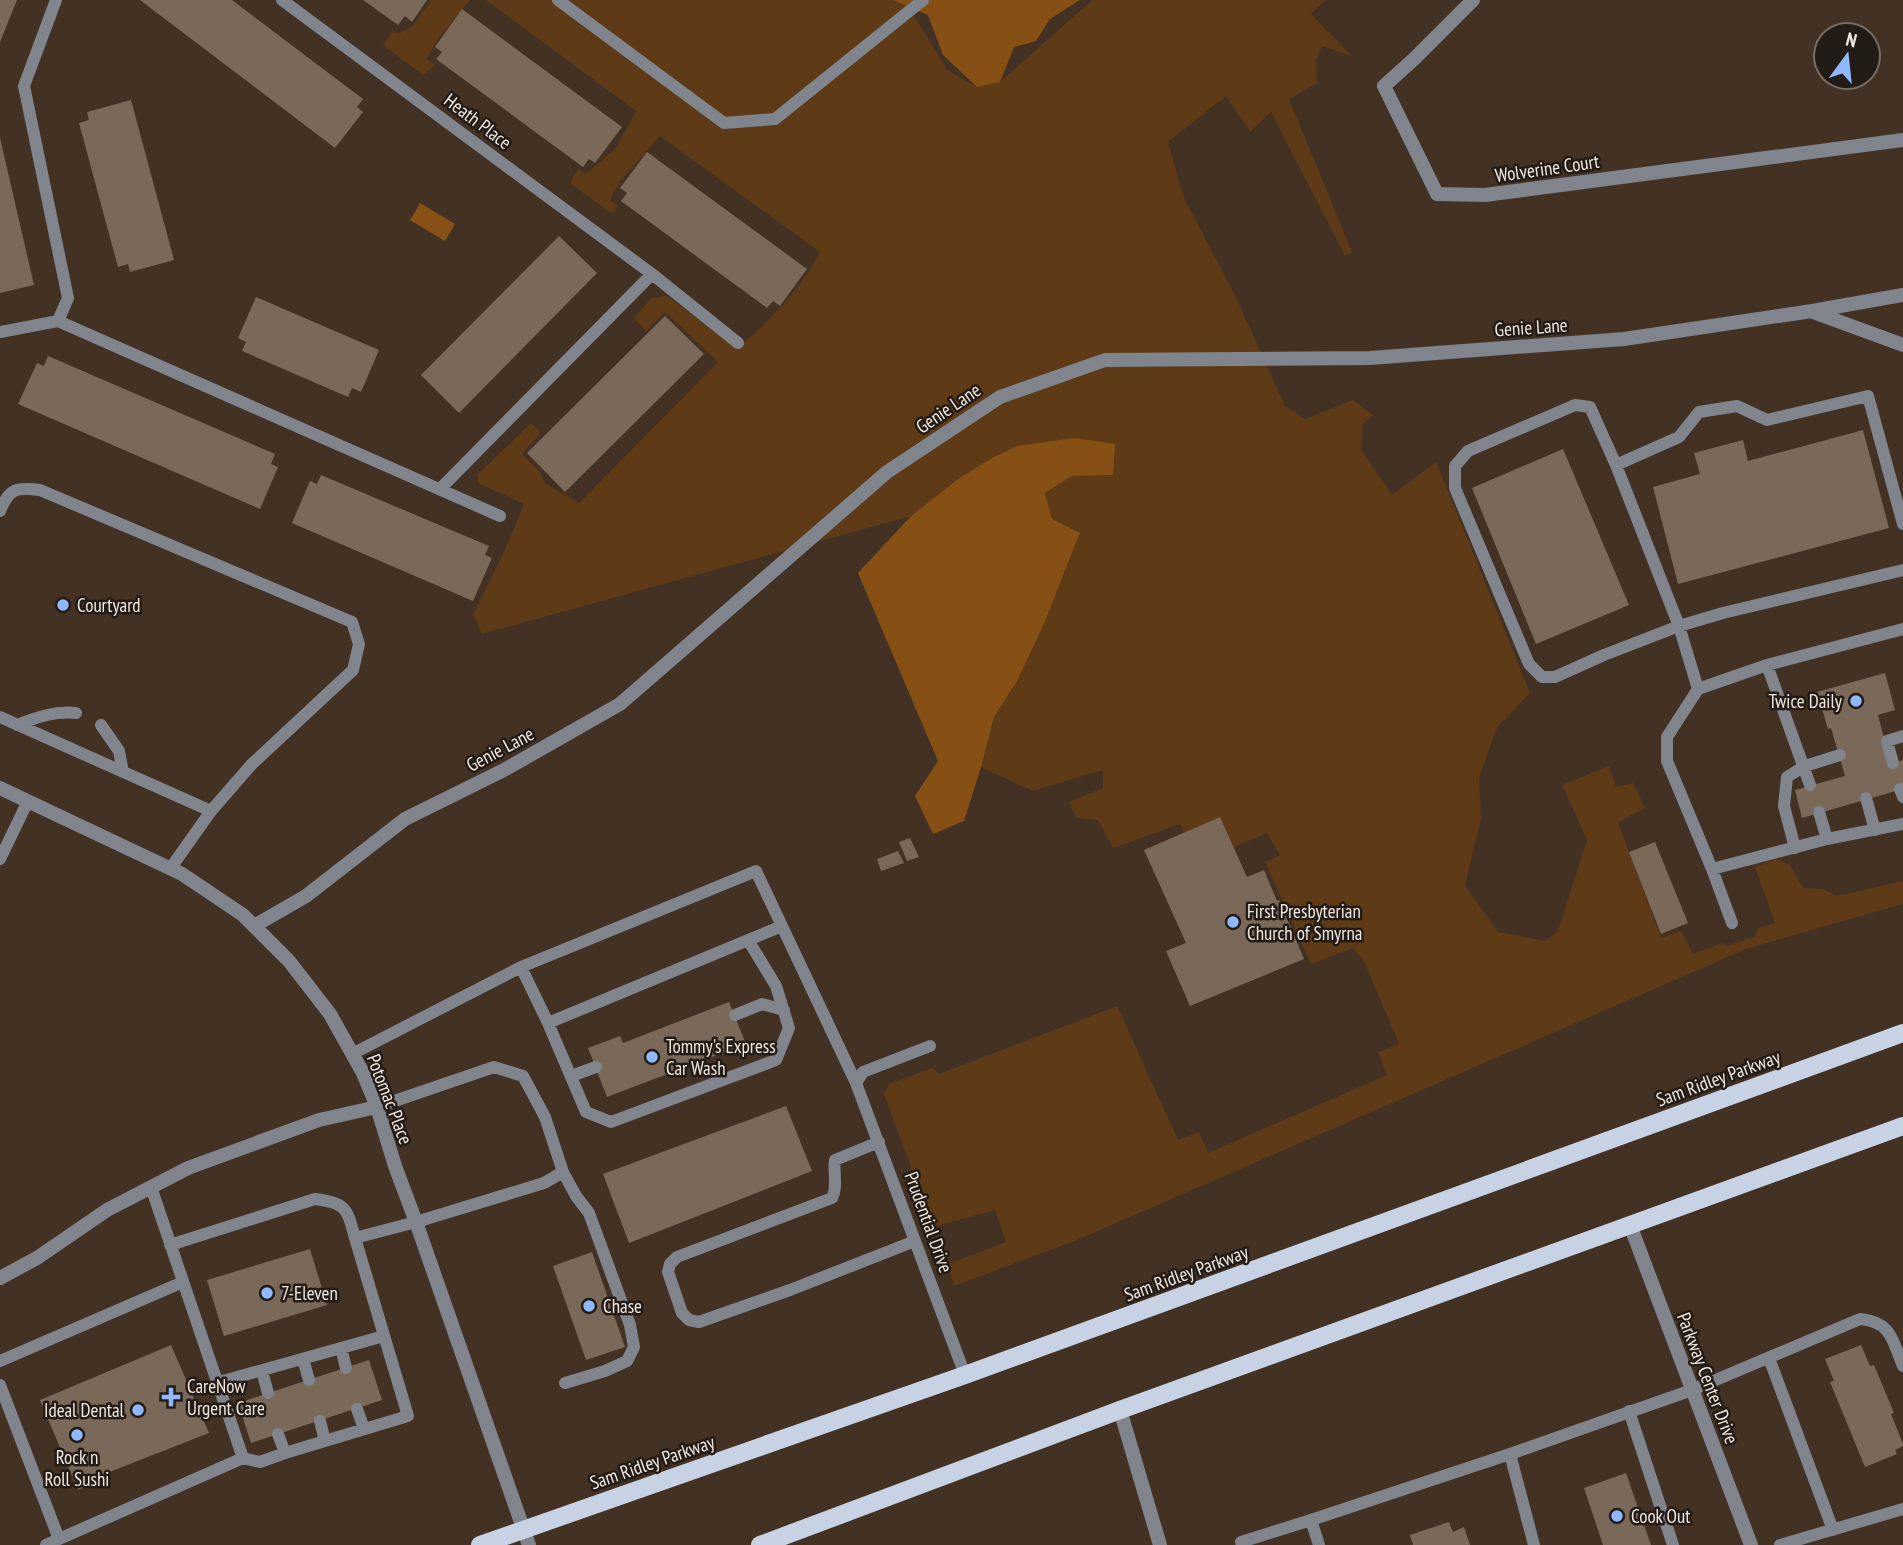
<svg xmlns="http://www.w3.org/2000/svg" width="1903" height="1545" viewBox="0 0 1903 1545" font-family="'PT Sans Narrow',sans-serif">
	<style>
		.green { fill: #5e3a16 }
		.forest { fill: #865015 }
		.water { fill: #875116 }
		.building { fill: #7a6858 }
		.lines { fill: none; stroke-linecap: round; stroke-linejoin: round }
		.service { stroke: #7f848d; stroke-width: 12 }
		.minor { stroke: #7f848d; stroke-width: 14 }
		.tertiary { stroke: #7f848d; stroke-width: 14 }
		.primary { stroke: #c7d2e5; stroke-width: 18 }
		.poi-dot { fill: #8fb8fd; stroke: #231c16; stroke-width: 2.5 }
		.labels { text-anchor: middle; stroke-width: 5; stroke-linejoin: round; paint-order: stroke }
		.street-label { font-size: 19px; fill: #f2e7de; stroke: #231c16 }
		.poi-label { font-size: 19px; fill: #f2e7de; stroke: #231c16; text-anchor: start }
	</style>
	<rect width="100%" height="100%" fill="#433224"/>
	<!-- green -->
	<path class="green" d="M 431,0 L 470,0 L 437,40 L 427,59 L 435,65 L 423,75 L 383,45 L 392,31 L 400,33 L 413,26 Z
		M 486,0 L 893,0 L 906,5 L 920,25 L 947,70 L 977,87 L 1000,82 L 1092,0 L 1325,0 L 1311,14 L 1352,56 L 1322,46 L 1316,60 L 1317,83 L 1289,99 L 1352,252 L 1345,256 L 1271,112 L 1250,132 L 1226,96 L 1168,142 L 1184,198 L 1235,295 L 1285,406 L 1305,419 L 1353,400 L 1373,415 L 1363,424 L 1361,449 L 1392,495 L 1436,462 L 1530,693 L 1497,728 L 1479,777 L 1481,819 L 1465,885 L 1498,932 L 1546,941 L 1558,931 L 1587,840 L 1562,785 L 1609,766 L 1616,787 L 1633,783 L 1645,808 L 1618,822 L 1661,938 L 1681,931 L 1693,954 L 1722,943 L 1727,946 L 1755,936 L 1758,928 L 1775,923 L 1755,867 L 1777,859 L 1790,865 L 1803,888 L 1823,889 L 1837,896 L 1903,881 L 1903,904 L 1746,949 L 1077,1240 L 954,1286 L 948,1264 L 1006,1242 L 995,1210 L 933,1227 L 884,1094 L 889,1084 L 932,1068 L 939,1074 L 1117,1006 L 1178,1140 L 1199,1132 L 1208,1153 L 1387,1075 L 1378,1052 L 1399,1044 L 1364,961 L 1353,948 L 1311,964 L 1265,862 L 1280,855 L 1267,833 L 1234,847 L 1220,817 L 1184,833 L 1180,824 L 1113,848 L 1098,820 L 1076,818 L 1069,802 L 1103,788 L 1103,770 L 1033,791 L 981,767 L 994,717 L 1017,681 L 1044,624 L 1080,534 L 1052,519 L 1045,493 L 1072,476 L 1112,475 L 1017,446 C 978,465 945,489 911,516 L 482,634 L 473,615 L 504,552 L 524,504 L 478,483 L 477,475 L 531,423 L 541,433 L 522,454 L 540,472 L 545,483 L 579,503 L 718,362 L 665,312 L 646,331 L 634,318 L 652,298 L 667,296 L 739,348 C 770,319 800,291 820,252 L 660,136 L 620,181 L 610,200 L 618,207 L 612,214 L 570,183 L 578,169 L 586,174 L 616,148 L 636,111 Z"/>
	<!-- forest -->
	<path class="forest" d="M 893,0 L 1080,0 L 1050,19 L 1036,41 L 1014,47 L 1000,82 L 977,87 L 943,55 L 928,15 Z
		M 1074,438 L 1115,444 L 1113,475 L 1072,476 L 1045,493 L 1052,519 L 1080,533 L 1044,624 L 1017,681 L 994,717 L 981,767 L 964,821 L 933,834 L 915,796 L 938,761 L 858,573 L 911,516 L 957,480 L 990,459 L 1017,446 Z"/>
	<!-- water -->
	<path class="water" d="M 420,203 L 455,224 L 445,241 L 410,220 Z"/>
	<!-- building -->
	<path class="building" d="M 0,0 L 17,0 L 0,42 Z
		M 140,0 L 232,0 L 363,99 L 357,107 L 363,112 L 335,148 Z
		M 363,0 L 427,0 L 412,22 L 405,16 L 398,25 Z
		M 462,9 L 622,127 L 595,163 L 589,159 L 583,167 L 436,59 L 442,52 L 435,47 Z
		M 131,100 L 174,260 L 130,272 L 128,264 L 118,267 L 79,123 L 89,120 L 87,112 Z
		M 0,138 L 34,285 L 0,293 Z
		M 647,152 L 807,269 L 780,306 L 773,301 L 767,308 L 621,201 L 627,193 L 620,188 Z
		M 559,236 L 597,273 L 459,413 L 421,375 Z
		M 256,297 L 379,350 L 361,392 L 352,388 L 348,397 L 242,351 L 246,342 L 238,338 Z
		M 665,316 L 704,354 L 565,492 L 527,453 Z
		M 48,356 L 275,454 L 271,464 L 278,467 L 260,509 L 18,404 L 37,363 L 44,366 Z
		M 1863,430 L 1889,528 L 1678,584 L 1653,487 L 1700,474 L 1694,453 L 1743,440 L 1748,461 Z
		M 1563,449 L 1629,605 L 1536,644 L 1472,488 Z
		M 321,475 L 489,546 L 485,555 L 492,558 L 473,601 L 292,523 L 310,481 L 317,484 Z
		M 1885,673 L 1895,710 L 1878,715 L 1891,764 L 1903,760 L 1903,789 L 1802,818 L 1795,790 L 1845,776 L 1831,728 L 1828,729 L 1817,692 Z
		M 1220,817 L 1247,877 L 1264,870 L 1277,901 L 1279,900 L 1304,959 L 1190,1006 L 1166,951 L 1186,943 L 1144,850 Z
		M 910,838 L 919,857 L 907,861 L 899,842 Z
		M 1655,842 L 1688,923 L 1661,934 L 1629,852 Z
		M 898,851 L 904,863 L 881,871 L 877,859 Z
		M 729,1002 L 746,1044 L 607,1097 L 588,1048 L 620,1036 L 623,1043 Z
		M 786,1106 L 812,1171 L 629,1243 L 603,1174 Z
		M 310,1249 L 327,1305 L 224,1336 L 207,1280 Z
		M 592,1252 L 625,1347 L 586,1360 L 553,1266 Z
		M 171,1345 L 209,1433 L 112,1471 L 105,1474 L 106,1477 L 78,1490 L 40,1400 Z
		M 1861,1345 L 1870,1366 L 1874,1365 L 1894,1413 L 1891,1414 L 1903,1444 L 1903,1446 L 1895,1450 L 1897,1454 L 1865,1467 L 1830,1382 L 1834,1381 L 1825,1359 Z
		M 369,1360 L 382,1400 L 251,1443 L 238,1403 Z
		M 1626,1473 L 1651,1545 L 1603,1545 L 1584,1488 Z
		M 1449,1522 L 1453,1532 L 1464,1527 L 1470,1545 L 1413,1545 L 1410,1535 Z"/>
	<g class="lines">
		<!-- service -->
		<path class="service" d="M 56,0 L 24,86 L 68,298 L 58,321
			M 282,0 L 652,274 L 738,343
			M 558,0 L 724,123 L 775,119 L 923,0
			M 0,332 L 58,321 L 500,516
			M 1616,465 L 1679,626 L 1698,689
			M 440,489 L 652,274
			M 0,511 C 9,488 17,487 40,490 L 352,622 L 359,644 L 353,670 L 251,765 L 211,811 L 170,869
			M 1903,524 L 1868,396 L 1767,420 L 1737,406 L 1699,412 L 1679,437 L 1616,465 L 1590,407 L 1575,405 L 1468,451 L 1455,466 L 1455,488 L 1529,664 L 1542,677 L 1555,677 L 1604,655 L 1679,626 L 1723,613 L 1903,570
			M 1903,629 L 1767,665 L 1698,689 L 1667,737 L 1667,761 L 1712,869 L 1827,839 L 1903,824
			M 1767,665 L 1810,785
			M 0,717 L 211,811
			M 17,725 C 37,717 55,711 76,713
			M 101,725 L 119,751 L 123,772
			M 1893,763 L 1887,741 L 1903,736
			M 1900,789 L 1903,797
			M 1866,798 L 1875,830
			M 1819,812 L 1827,839
			M 1795,848 L 1784,806 L 1787,777 L 1805,766 L 1840,755
			M 0,859 L 28,801
			M 1712,869 L 1732,923
			M 521,967 L 548,1023 L 782,926
			M 735,1015 L 762,1004 L 784,1010
			M 548,1023 L 586,1112 L 611,1122 L 776,1060 L 789,1028 L 776,986 L 748,940
			M 352,1054 L 521,967 L 756,871 L 856,1083 L 965,1375
			M 571,1076 L 596,1067
			M 856,1083 L 863,1072 L 930,1046
			M 377,1107 L 494,1067 L 523,1076 L 545,1117 L 563,1172 L 576,1196 L 589,1213 L 630,1325 L 634,1347 L 627,1361 L 605,1371 L 565,1383
			M 879,1142 L 835,1160 C 833,1172 838,1187 832,1198 L 677,1257 L 670,1264 L 668,1272 L 682,1313 L 689,1320 L 699,1322 L 790,1290 L 915,1241
			M 151,1187 L 243,1458 L 260,1462 L 285,1453 L 408,1416 L 355,1238 L 416,1222 L 544,1183 L 563,1172
			M 170,1245 L 315,1199 C 347,1203 347,1209 355,1238
			M 341,1348 L 346,1368
			M 1769,1358 L 1833,1530
			M 303,1359 L 309,1380
			M 0,1361 L 183,1282
			M 262,1371 L 268,1393
			M 216,1383 L 384,1336
			M 0,1385 L 59,1539 L 46,1545
			M 357,1409 L 364,1429
			M 1629,1411 L 1673,1545
			M 320,1421 L 325,1441
			M 278,1434 L 285,1453
			M 59,1539 L 243,1458
			M 1242,1545 L 1241,1542 L 1311,1520
			M 1319,1545 L 1311,1520 L 1510,1454
			M 1534,1545 L 1510,1454 L 1692,1390 L 1860,1319 C 1892,1322 1892,1340 1903,1366
			M 1780,1545 L 1903,1509"/>
		<!-- minor -->
		<path class="minor" d="M 1473,0 L 1414,59 L 1384,86 L 1437,194 L 1485,195 L 1903,140
			M 1813,312 L 1903,345
			M 254,926 L 306,896 L 405,819 L 504,770 L 620,704 L 887,472 L 1000,397 L 1105,360 L 1370,358 L 1624,339 L 1812,311 L 1903,295
			M 1630,1225 L 1751,1545
			M 0,1278 L 37,1258 L 107,1210 L 188,1168 L 319,1120 L 377,1107
			M 1120,1410 L 1160,1545"/>
		<!-- tertiary -->
		<path class="tertiary" d="M 0,788 L 182,874 L 243,915 L 289,961 L 330,1014 L 363,1073 L 377,1107 L 395,1166 L 416,1222 L 529,1545"/>
		<!-- primary -->
		<path class="primary" d="M 480,1545 L 965,1375 L 1903,1033
			M 760,1545 L 1120,1410 L 1903,1126"/>
	</g>
	<!-- markers -->
	<g class="poi-dot">
		<circle cx="63" cy="605" r="7"/>
		<circle cx="1856" cy="701" r="7"/>
		<circle cx="1233" cy="922" r="7"/>
		<circle cx="652" cy="1057" r="7"/>
		<circle cx="267" cy="1293" r="7"/>
		<circle cx="589" cy="1306" r="7"/>
		<path d="M167.5 1386.5h7v7h7v7h-7v7h-7v-7h-7v-7h7z"/>
		<circle cx="138" cy="1410" r="7"/>
		<circle cx="77" cy="1435" r="7"/>
		<circle cx="1617" cy="1516" r="7"/>
	</g>
	<g class="labels">
		<!-- street labels -->
		<g class="street-label">
			<text transform="translate(478 121) rotate(37)" y="7">Heath Place</text>
			<text transform="translate(1547 168) rotate(-8)" y="7">Wolverine Court</text>
			<text transform="translate(1531 327) rotate(-4)" y="7">Genie Lane</text>
			<text transform="translate(948 408) rotate(-34)" y="7">Genie Lane</text>
			<text transform="translate(500 749) rotate(-28)" y="7">Genie Lane</text>
			<text transform="translate(1718 1078) rotate(-20)" y="7">Sam Ridley Parkway</text>
			<text transform="translate(390 1099) rotate(69)" y="7">Potomac Place</text>
			<text transform="translate(929 1222) rotate(70)" y="7">Prudential Drive</text>
			<text transform="translate(1186 1273) rotate(-20)" y="7">Sam Ridley Parkway</text>
			<text transform="translate(1708 1378) rotate(69)" y="7">Parkway Center Drive</text>
			<text transform="translate(652 1462) rotate(-19)" y="7">Sam Ridley Parkway</text>
		</g>
		<!-- poi labels -->
		<g class="poi-label">
			<text x="77" y="612">Courtyard</text>
			<text x="1842" y="708" text-anchor="end">Twice Daily</text>
			<text x="1247" y="918">First Presbyterian<tspan x="1247" dy="22">Church of Smyrna</tspan></text>
			<text x="666" y="1053">Tommy's Express<tspan x="666" dy="22">Car Wash</tspan></text>
			<text x="281" y="1300">7-Eleven</text>
			<text x="603" y="1313">Chase</text>
			<text x="187" y="1393">CareNow<tspan x="187" dy="22">Urgent Care</tspan></text>
			<text x="124" y="1417" text-anchor="end">Ideal Dental</text>
			<text x="77" y="1464" text-anchor="middle">Rock n<tspan x="77" dy="22">Roll Sushi</tspan></text>
			<text x="1631" y="1523">Cook Out</text>
		</g>
	</g>
	<!-- north arrow -->
	<g transform="translate(1847 56) rotate(15)"><circle r="33" fill="#231c16" stroke="#766d66" stroke-width="2"/>
	<path d="M0-5L12 26L0 18L-12 26Z" fill="#8fb8fd"/>
	<text y="-10" font-size="19" font-weight="bold" text-anchor="middle" fill="#f2e7de">N</text>
	</g>
</svg>
